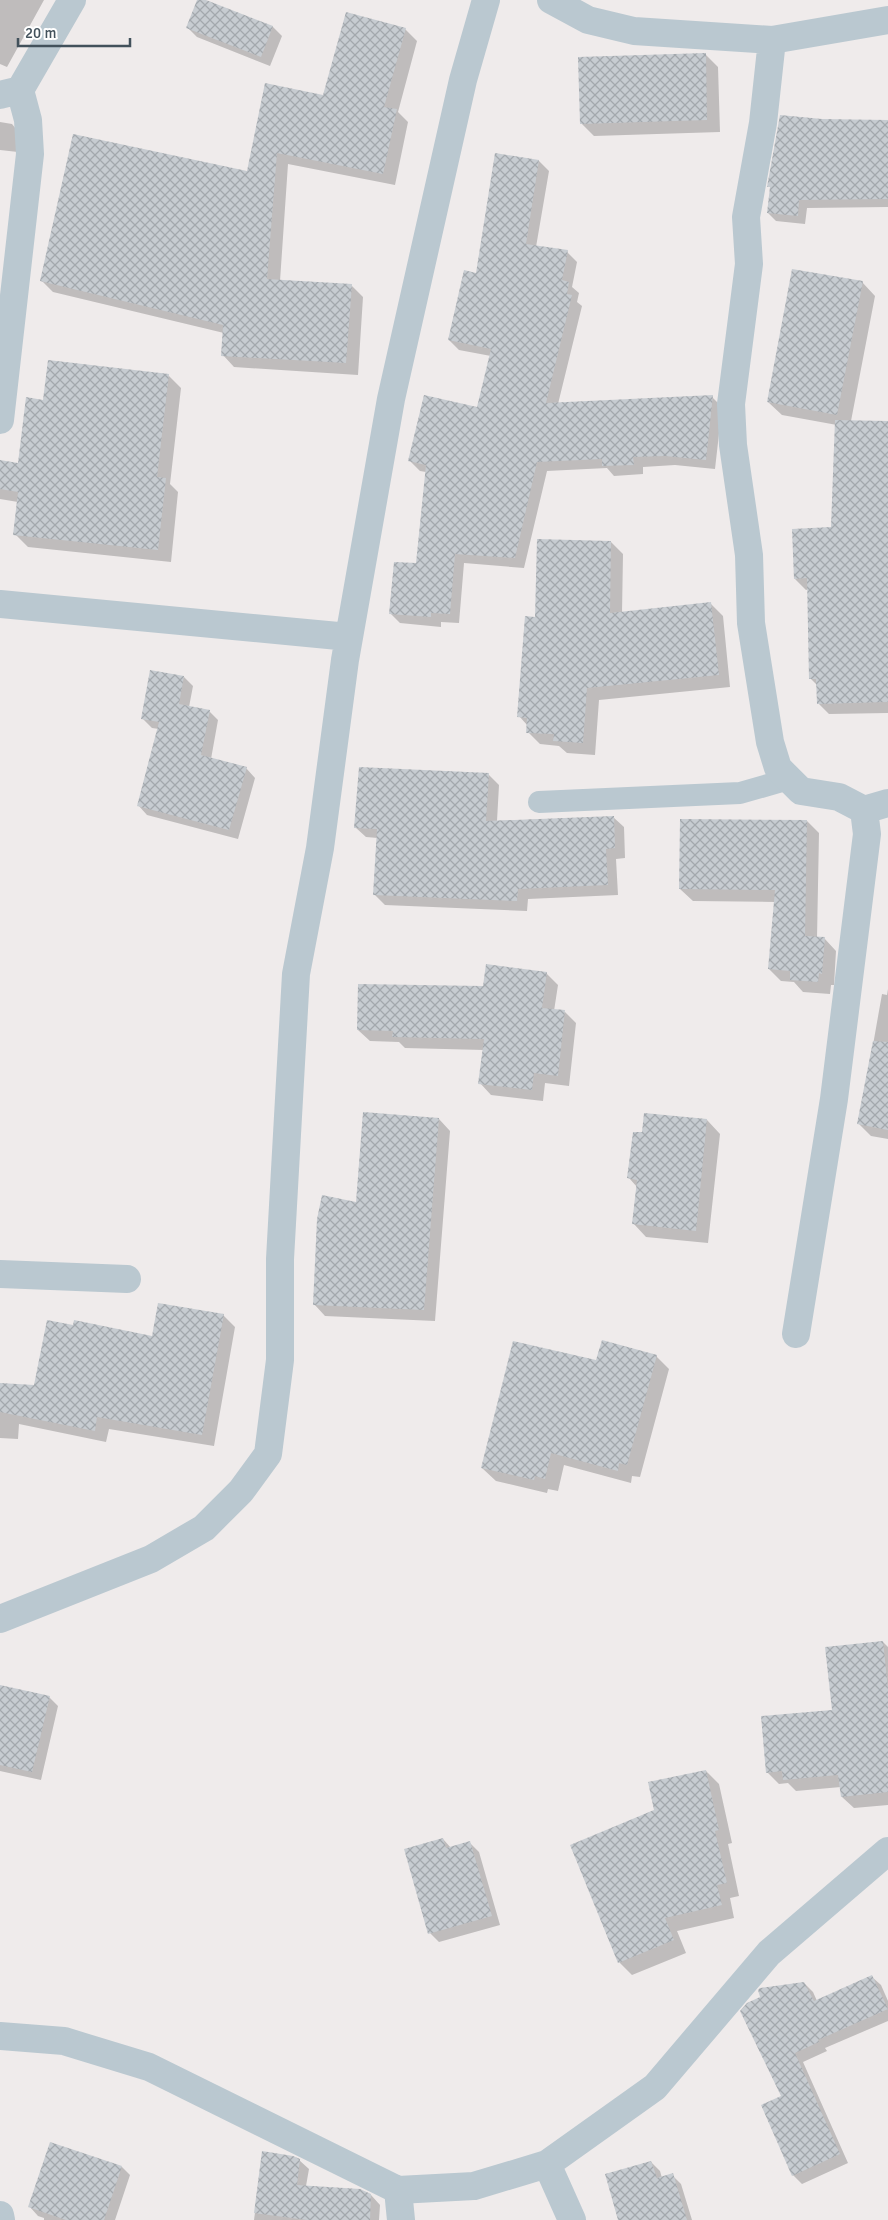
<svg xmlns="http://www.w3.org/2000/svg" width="888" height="2220" viewBox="0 0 888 2220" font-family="Signika,sans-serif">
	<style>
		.shadow { fill: #0003 }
		.building { fill: url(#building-cross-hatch) }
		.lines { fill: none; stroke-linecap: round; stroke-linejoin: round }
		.lane { stroke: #bac8d0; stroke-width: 22 }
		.street { stroke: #bac8d0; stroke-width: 28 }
	</style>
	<defs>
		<pattern id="building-cross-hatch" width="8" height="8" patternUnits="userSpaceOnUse" patternTransform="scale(1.25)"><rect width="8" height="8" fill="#c7ccd1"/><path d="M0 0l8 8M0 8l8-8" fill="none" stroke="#a3a8ad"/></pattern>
	</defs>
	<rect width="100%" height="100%" fill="#efebeb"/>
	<!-- shadow -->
	<path class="shadow" d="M 0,0 L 44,0 L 7,67 L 0,64 Z
		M 199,0 L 273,27 L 282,36 L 270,66 L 197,37 L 188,28 Z
		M 405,29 L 417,41 L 398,112 L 408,122 L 395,185 L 288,164 L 280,281 L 351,285 L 363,297 L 358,375 L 234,367 L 223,355 L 224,333 L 53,292 L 41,280 L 248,173 L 324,96 Z
		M 705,54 L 718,67 L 720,132 L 594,136 L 581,123 Z
		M 822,121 L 888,121 L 888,207 L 807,208 L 805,224 L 776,221 L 768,213 L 771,188 L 769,186 Z
		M 0,122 L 12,124 L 16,129 L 18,152 L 0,150 Z
		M 539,161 L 549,171 L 536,247 L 567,252 L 577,262 L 572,287 L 579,293 L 577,302 L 582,306 L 558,404 L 712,397 L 722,407 L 715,469 L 675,465 L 643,467 L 643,474 L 614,476 L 607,468 L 547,471 L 524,568 L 464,563 L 459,623 L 441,622 L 441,627 L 400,623 L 390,613 L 418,565 L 426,472 L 420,471 L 410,461 L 478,408 L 491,356 L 459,350 L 449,340 L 477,274 Z
		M 862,282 L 875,296 L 851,421 L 888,423 L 888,713 L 829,714 L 818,703 L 818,686 L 810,678 L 809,589 L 806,590 L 795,579 L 833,528 L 837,425 L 782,415 L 768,402 Z
		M 168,375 L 181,388 L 170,484 L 178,492 L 171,562 L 28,547 L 15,534 L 18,502 L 0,499 L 0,462 L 19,465 L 44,401 Z
		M 611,542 L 623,554 L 622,613 L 711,604 L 723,616 L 730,687 L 599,700 L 595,755 L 567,753 L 559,746 L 540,744 L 528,732 L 528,726 L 519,716 Z
		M 184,677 L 193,686 L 189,707 L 209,711 L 218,720 L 211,759 L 246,768 L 255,778 L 238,839 L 147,815 L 138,805 L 159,729 L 152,728 L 143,719 Z
		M 488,774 L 499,785 L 497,821 L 613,817 L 624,827 L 625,858 L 616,859 L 618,895 L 528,899 L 527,911 L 385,905 L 375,895 L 378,838 L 366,837 L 355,827 Z
		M 807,821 L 819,833 L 817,938 L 824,938 L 836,951 L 834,985 L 831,985 L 830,994 L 803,992 L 794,982 L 781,981 L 769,969 L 775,902 L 693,901 L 680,889 Z
		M 546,973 L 558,985 L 554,1011 L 565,1012 L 576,1023 L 569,1086 L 545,1083 L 543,1101 L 491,1095 L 480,1083 L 484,1050 L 405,1048 L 399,1042 L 370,1041 L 358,1030 Z
		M 888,989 L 888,1139 L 871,1136 L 859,1124 L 882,994 L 887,995 Z
		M 439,1119 L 450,1131 L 435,1321 L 325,1316 L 314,1304 L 358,1203 Z
		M 707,1120 L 720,1134 L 708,1243 L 646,1237 L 633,1223 L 637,1187 L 629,1178 L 643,1134 Z
		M 223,1315 L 235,1327 L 214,1446 L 109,1429 L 106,1442 L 19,1424 L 18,1439 L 0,1438 L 0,1385 L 35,1387 L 74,1326 L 153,1338 Z
		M 656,1356 L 669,1369 L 640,1477 L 632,1476 L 631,1483 L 564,1465 L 558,1491 L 548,1489 L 547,1493 L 496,1481 L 482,1468 L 597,1362 Z
		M 883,1642 L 888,1647 L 888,1805 L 854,1808 L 842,1797 L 841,1787 L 796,1791 L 788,1783 L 779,1784 L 767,1772 L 833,1711 Z
		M 0,1686 L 49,1697 L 58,1706 L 41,1780 L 0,1771 Z
		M 706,1771 L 719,1784 L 732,1843 L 728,1844 L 739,1896 L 730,1898 L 734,1918 L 677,1931 L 686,1953 L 632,1975 L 619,1962 L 656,1811 Z
		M 443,1839 L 451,1848 L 470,1843 L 479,1852 L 500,1925 L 439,1942 L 430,1933 Z
		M 872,1977 L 881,1985 L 888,2001 L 888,2021 L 825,2048 L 827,2051 L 803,2062 L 848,2163 L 802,2184 L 793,2175 L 782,2096 L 804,1983 L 813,1992 L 817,2001 Z
		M 263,2153 L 299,2160 L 309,2169 L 306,2186 L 371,2195 L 380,2205 L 379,2220 L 254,2220 Z
		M 651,2162 L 660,2171 L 662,2178 L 672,2175 L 681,2184 L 692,2220 L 620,2220 Z
		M 122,2167 L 130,2175 L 115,2220 L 44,2220 L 44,2218 L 38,2216 L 30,2207 Z"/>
	<!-- building -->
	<path class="building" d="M 197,0 L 206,0 L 273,26 L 261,57 L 186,28 Z
		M 346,12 L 406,28 L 384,107 L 397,109 L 383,174 L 277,153 L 267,279 L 352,284 L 346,363 L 221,356 L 223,325 L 40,281 L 73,134 L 247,171 L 265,83 L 323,95 Z
		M 706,53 L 707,120 L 580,124 L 578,57 Z
		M 780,115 L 822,119 L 888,120 L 888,199 L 799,200 L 798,216 L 767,213 L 770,187 L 767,187 Z
		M 495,153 L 539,160 L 526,244 L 568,250 L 562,280 L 569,282 L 567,294 L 572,295 L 546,403 L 713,395 L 706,460 L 665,456 L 633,457 L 634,465 L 602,466 L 602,459 L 537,462 L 515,558 L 455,554 L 450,614 L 431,613 L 431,617 L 389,614 L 394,562 L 416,563 L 426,465 L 408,461 L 424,395 L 477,407 L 491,349 L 448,340 L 464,270 L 476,273 Z
		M 792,269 L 863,281 L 837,415 L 767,402 Z
		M 48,360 L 169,374 L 157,477 L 166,478 L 158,550 L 13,535 L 18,492 L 0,489 L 0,460 L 18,463 L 26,397 L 43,400 Z
		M 835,420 L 888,421 L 888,702 L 817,704 L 816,679 L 809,679 L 807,578 L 794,579 L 792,529 L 831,527 Z
		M 537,539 L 611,541 L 610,613 L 711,602 L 719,675 L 587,688 L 583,743 L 553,741 L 554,734 L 526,733 L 527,718 L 517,717 L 525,616 L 535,617 Z
		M 150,670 L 184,676 L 179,704 L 210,710 L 201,755 L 247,767 L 229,830 L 137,806 L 159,722 L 141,719 Z
		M 359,767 L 489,773 L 486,821 L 614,816 L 615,848 L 606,849 L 608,885 L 518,889 L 517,901 L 373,895 L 377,829 L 354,828 Z
		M 680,819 L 807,820 L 805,936 L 825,937 L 822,974 L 819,973 L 818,982 L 790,980 L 790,971 L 768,969 L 775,890 L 679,889 Z
		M 486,964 L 547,972 L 542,1008 L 565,1010 L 558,1076 L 534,1073 L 532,1090 L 478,1084 L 484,1039 L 392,1037 L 393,1031 L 357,1030 L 358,984 L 483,986 Z
		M 873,1041 L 888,1042 L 888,1130 L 857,1124 Z
		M 363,1112 L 439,1118 L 424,1310 L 313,1305 L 317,1219 L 322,1195 L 356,1202 Z
		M 644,1113 L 707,1119 L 696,1231 L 632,1224 L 637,1180 L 627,1178 L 633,1132 L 642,1132 Z
		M 158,1303 L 224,1314 L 202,1435 L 97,1417 L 95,1431 L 0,1412 L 0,1383 L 34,1385 L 47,1320 L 73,1325 L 74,1320 L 152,1336 Z
		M 602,1340 L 657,1355 L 627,1465 L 619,1463 L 618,1471 L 551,1453 L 545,1479 L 535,1476 L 534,1480 L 481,1468 L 513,1341 L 596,1360 Z
		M 883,1641 L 888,1689 L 888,1792 L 841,1797 L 838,1775 L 783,1780 L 782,1771 L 766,1773 L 761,1716 L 832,1710 L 825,1647 Z
		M 0,1685 L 50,1696 L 32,1772 L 0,1765 Z
		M 706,1770 L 719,1830 L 715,1831 L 727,1883 L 717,1885 L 722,1905 L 665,1918 L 674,1940 L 618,1963 L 570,1845 L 654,1810 L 648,1782 Z
		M 443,1838 L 446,1848 L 470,1841 L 492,1916 L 428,1934 L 404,1849 Z
		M 872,1975 L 888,2009 L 818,2040 L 819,2042 L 795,2053 L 840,2154 L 792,2176 L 761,2105 L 781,2096 L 740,2011 L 747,2003 L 760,1997 L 758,1990 L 760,1988 L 804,1982 L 814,2001 Z
		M 50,2142 L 122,2166 L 104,2220 L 66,2220 L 28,2207 Z
		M 262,2151 L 293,2156 L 300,2159 L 297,2185 L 360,2189 L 371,2194 L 370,2220 L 307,2220 L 254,2213 Z
		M 651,2161 L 657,2178 L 673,2173 L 687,2220 L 618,2220 L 605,2174 Z"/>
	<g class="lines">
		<!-- lane -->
		<path class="lane" d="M 539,802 L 740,793 L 789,779"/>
		<!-- street -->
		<path class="street" d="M 551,0 L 588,20 L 634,31 L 772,40 L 888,20
			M 772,40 L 763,123 L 746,217 L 749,264 L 731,404 L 733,445 L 749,555 L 751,623 L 770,742 L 778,768 L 801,791 L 839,797 L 864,810 L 867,834 L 834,1099 L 796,1334
			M 0,95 L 20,90 L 72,0
			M 0,420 L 30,154 L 28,120 L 20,90
			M 0,604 L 349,637
			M 864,810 L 888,803
			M 0,1274 L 127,1279
			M 0,1619 L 151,1559 L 204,1528 L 241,1491 L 268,1454 L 280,1360 L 280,1259 L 296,974 L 320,848 L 345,660 L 391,399 L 463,80 L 486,0
			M 0,2036 L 64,2041 L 149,2067 L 398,2190 L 401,2220
			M 547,2164 L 572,2220
			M 398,2190 L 474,2186 L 547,2164 L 655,2087 L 769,1953 L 888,1851
			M 0,2215 L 1,2220"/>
	</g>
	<!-- scale -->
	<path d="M18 38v8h112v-8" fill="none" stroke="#42515b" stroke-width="2.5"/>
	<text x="25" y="38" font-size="15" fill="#42515b" stroke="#ffffff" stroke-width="4" paint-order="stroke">20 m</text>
</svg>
